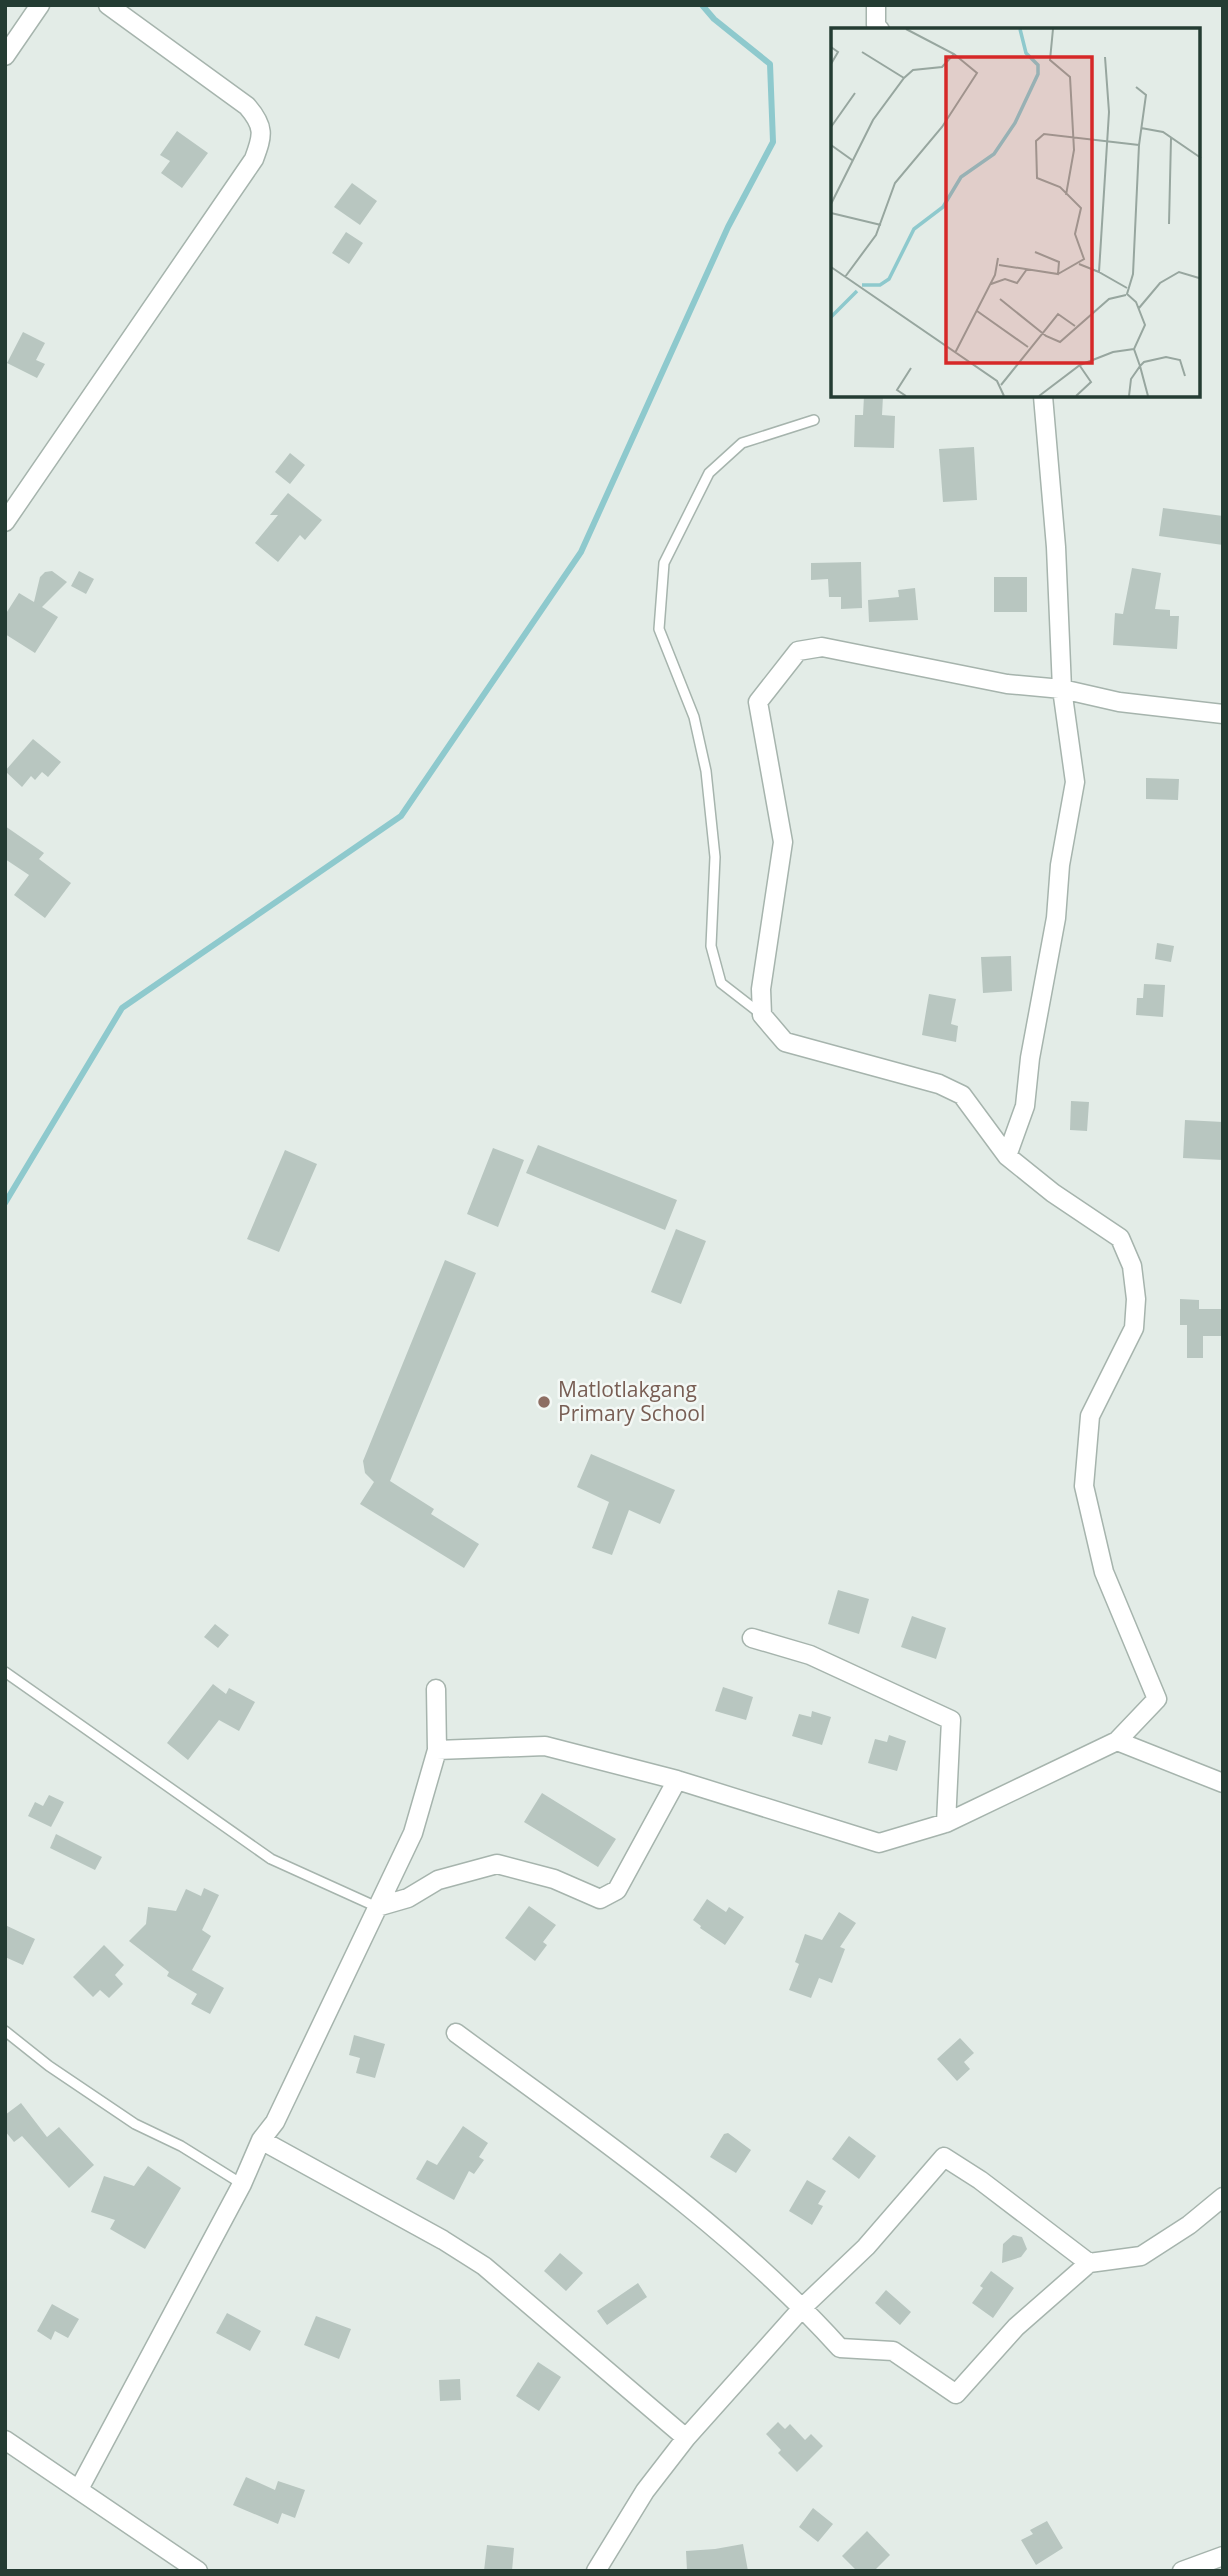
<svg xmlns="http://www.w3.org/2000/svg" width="1228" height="2576" viewBox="0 0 1228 2576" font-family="'Open Sans',sans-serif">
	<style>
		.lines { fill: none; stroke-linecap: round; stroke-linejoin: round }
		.stream { stroke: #8ec9cd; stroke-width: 6 }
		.building { fill: #b8c6c0 }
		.service-casing { stroke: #a6b4ad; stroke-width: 12 }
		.minor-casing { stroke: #a6b4ad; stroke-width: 21 }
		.service { stroke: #fff; stroke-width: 9 }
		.minor { stroke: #fff; stroke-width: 18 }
		.education-dot { fill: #8d6e63; stroke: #f3f8f5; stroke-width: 2.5 }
		.labels { text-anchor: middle; stroke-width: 5; stroke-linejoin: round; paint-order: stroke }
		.education-label { font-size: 21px; fill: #785e54; stroke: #f3f8f5; text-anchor: start }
		.inset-river { fill: none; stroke: #8ec9cd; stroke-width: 3.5 }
		.inset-road { fill: none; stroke: #97a69f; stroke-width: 2 }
		.view { fill: #d62828; fill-opacity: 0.15; stroke: #d62828; stroke-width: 3.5 }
		.inset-edge { fill: none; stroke: #243c33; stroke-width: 3.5 }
	</style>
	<rect width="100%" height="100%" fill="#e3ece7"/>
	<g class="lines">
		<!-- stream -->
		<path class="stream" d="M 5,1203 L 122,1008 L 401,816 L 581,552 L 728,227 L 773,142 L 770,64 L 714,19 L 702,5"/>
	</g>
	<!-- building -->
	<path class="building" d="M 177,131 L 208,153 L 182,188 L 161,173 L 170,161 L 160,155 Z
		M 352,183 L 377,201 L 360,225 L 334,207 Z
		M 346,232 L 363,243 L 349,264 L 332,253 Z
		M 23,332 L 45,343 L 36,360 L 45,364 L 37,378 L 7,363 Z
		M 864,396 L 883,396 L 882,415 L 895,416 L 894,448 L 854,447 L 855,415 L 863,415 Z
		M 974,447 L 977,500 L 943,502 L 939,449 Z
		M 290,453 L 305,465 L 290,484 L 275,472 Z
		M 288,493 L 322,520 L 305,540 L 300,535 L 278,562 L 255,543 L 278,515 L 270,515 Z
		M 1163,508 L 1223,516 L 1223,545 L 1159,536 Z
		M 861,562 L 862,608 L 841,609 L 841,597 L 829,597 L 828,579 L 811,580 L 811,563 Z
		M 1132,568 L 1161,573 L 1155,609 L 1170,610 L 1170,616 L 1179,616 L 1177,649 L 1113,645 L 1115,613 L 1123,614 Z
		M 52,571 L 67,582 L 42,607 L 58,617 L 35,653 L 5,634 L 5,615 L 19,593 L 34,602 L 40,577 L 45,572 Z
		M 79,571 L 94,579 L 86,594 L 71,586 Z
		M 994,577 L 1027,577 L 1027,612 L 994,612 Z
		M 915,588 L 918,620 L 869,622 L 868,600 L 899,597 L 898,590 Z
		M 33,739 L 61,762 L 48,777 L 42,772 L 35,780 L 31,776 L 22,787 L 5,771 Z
		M 1146,778 L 1179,779 L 1178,800 L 1146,799 Z
		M 5,826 L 44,853 L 39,859 L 71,883 L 45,918 L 14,895 L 29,875 L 5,859 Z
		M 1157,943 L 1174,946 L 1171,962 L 1155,959 Z
		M 1011,956 L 1012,991 L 983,993 L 981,957 Z
		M 1144,984 L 1165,985 L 1163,1017 L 1136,1015 L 1137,998 L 1143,998 Z
		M 929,994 L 956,999 L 951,1024 L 958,1026 L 956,1042 L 922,1035 Z
		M 1071,1101 L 1089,1102 L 1087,1131 L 1070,1130 Z
		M 1185,1120 L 1223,1122 L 1223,1160 L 1183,1158 Z
		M 538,1145 L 677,1200 L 665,1230 L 526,1173 Z
		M 493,1148 L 524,1160 L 498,1227 L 467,1214 Z
		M 285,1150 L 317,1164 L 279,1252 L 247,1239 Z
		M 676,1229 L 706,1241 L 681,1304 L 651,1292 Z
		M 445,1260 L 476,1273 L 390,1481 L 434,1509 L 431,1514 L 479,1544 L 464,1568 L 360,1504 L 374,1482 L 365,1473 L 363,1461 Z
		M 1180,1299 L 1199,1300 L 1199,1309 L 1223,1309 L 1223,1336 L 1203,1336 L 1203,1358 L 1187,1358 L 1187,1325 L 1180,1325 Z
		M 591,1454 L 675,1490 L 660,1524 L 629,1510 L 612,1555 L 592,1548 L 609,1502 L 577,1487 Z
		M 838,1590 L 869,1599 L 859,1634 L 828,1624 Z
		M 912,1616 L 946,1628 L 936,1659 L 901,1647 Z
		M 215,1624 L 229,1635 L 218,1648 L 204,1637 Z
		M 213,1684 L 226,1694 L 229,1688 L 255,1702 L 239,1731 L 219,1720 L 188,1760 L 167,1743 Z
		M 723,1687 L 753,1697 L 746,1720 L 715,1711 Z
		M 812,1711 L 831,1717 L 822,1745 L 792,1736 L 799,1714 L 811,1717 Z
		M 889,1735 L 906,1741 L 897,1771 L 868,1763 L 875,1739 L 887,1742 Z
		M 542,1793 L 616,1839 L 598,1867 L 524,1822 Z
		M 49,1795 L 64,1802 L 51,1827 L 28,1816 L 35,1802 L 43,1806 Z
		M 56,1834 L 102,1857 L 95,1870 L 50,1848 Z
		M 204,1888 L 219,1895 L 202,1930 L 211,1936 L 192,1970 L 224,1988 L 210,2014 L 191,2004 L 197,1994 L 167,1976 L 169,1972 L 129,1941 L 146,1924 L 148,1907 L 176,1911 L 186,1889 L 201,1896 Z
		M 707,1899 L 726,1912 L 729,1907 L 744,1917 L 725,1945 L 700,1928 L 701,1926 L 693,1920 Z
		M 529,1906 L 556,1925 L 543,1942 L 547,1945 L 535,1961 L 505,1938 Z
		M 839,1912 L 856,1923 L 840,1947 L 845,1949 L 832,1983 L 819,1978 L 811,1998 L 789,1990 L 799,1964 L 795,1962 L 805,1934 L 822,1940 Z
		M 5,1925 L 35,1939 L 23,1965 L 5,1957 Z
		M 104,1945 L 124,1965 L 115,1975 L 123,1984 L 109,1998 L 100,1990 L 93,1997 L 73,1977 Z
		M 354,2035 L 385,2044 L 375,2078 L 356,2073 L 360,2058 L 349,2055 Z
		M 960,2038 L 974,2053 L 964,2062 L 970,2069 L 957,2081 L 937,2059 Z
		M 21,2103 L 47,2137 L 59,2127 L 94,2165 L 69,2188 L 22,2136 L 14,2142 L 5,2131 L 5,2115 Z
		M 463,2126 L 488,2143 L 479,2157 L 484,2160 L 474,2174 L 469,2171 L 454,2200 L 416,2179 L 427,2160 L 437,2165 Z
		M 728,2133 L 751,2150 L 736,2173 L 710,2157 L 724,2134 Z
		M 849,2136 L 876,2156 L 859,2179 L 832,2159 Z
		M 148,2166 L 181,2188 L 145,2249 L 110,2229 L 115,2220 L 91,2212 L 104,2176 L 134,2186 Z
		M 807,2180 L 826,2191 L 818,2204 L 823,2206 L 812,2225 L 789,2211 Z
		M 1013,2235 L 1022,2237 L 1027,2249 L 1021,2257 L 1002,2263 L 1003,2244 Z
		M 560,2253 L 583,2273 L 566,2291 L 544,2271 Z
		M 991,2271 L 1014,2288 L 993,2318 L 972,2303 L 983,2288 L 980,2286 Z
		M 638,2283 L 647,2297 L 607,2325 L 597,2311 Z
		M 886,2290 L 911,2312 L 900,2325 L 875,2303 Z
		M 52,2304 L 79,2319 L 68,2338 L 55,2331 L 51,2340 L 37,2331 Z
		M 227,2313 L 261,2331 L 250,2351 L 216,2333 Z
		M 316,2316 L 351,2329 L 339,2359 L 304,2345 Z
		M 538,2362 L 561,2377 L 539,2411 L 516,2396 Z
		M 460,2379 L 461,2400 L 440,2401 L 439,2380 Z
		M 778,2422 L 785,2429 L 790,2424 L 805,2440 L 811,2434 L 823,2446 L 797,2472 L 778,2453 L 781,2450 L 766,2434 Z
		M 246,2477 L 275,2490 L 278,2481 L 305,2490 L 295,2518 L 282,2513 L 278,2524 L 233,2505 Z
		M 813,2508 L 833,2524 L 818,2542 L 799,2527 Z
		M 1047,2521 L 1063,2548 L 1036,2565 L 1021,2540 L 1033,2534 L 1030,2530 Z
		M 867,2531 L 890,2555 L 874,2571 L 857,2571 L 842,2556 Z
		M 743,2544 L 748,2571 L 687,2571 L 686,2551 L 715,2549 Z
		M 487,2545 L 514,2548 L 512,2571 L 484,2571 Z"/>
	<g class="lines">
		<!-- service casing -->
		<g class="service-casing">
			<path id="service" d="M 761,1014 L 721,983 L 711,946 L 715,857 L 706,771 L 694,717 L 659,629 L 664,563 L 709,473 L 742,443 L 814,420
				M 5,1672 L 271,1859 L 377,1907
				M 5,2031 L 49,2066 L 135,2124 L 181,2146 L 242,2184"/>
		</g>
		<!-- minor casing -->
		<g class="minor-casing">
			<path id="minor" d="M 876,5 L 876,25 L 880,30
				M 5,56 L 40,5
				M 5,522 L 254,159 C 263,135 265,127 247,106 L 108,5
				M 1007,1156 L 1025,1106 L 1030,1058 L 1056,918 L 1060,865 L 1075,782 L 1062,689 L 1056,547 L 1043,396
				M 1117,1741 L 1223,1783
				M 437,1750 L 545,1746 L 677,1780 L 879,1843 L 946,1823 L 951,1720 L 810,1655 L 752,1638
				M 946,1823 L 1117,1741 L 1157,1699 L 1104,1572 L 1084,1486 L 1090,1416 L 1134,1328 L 1136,1299 L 1132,1266 L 1120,1238 L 1053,1193 L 1007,1156 L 962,1095 L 939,1084 L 785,1042 L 762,1015 L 761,989 L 783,842 L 758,702 L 798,651 L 822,647 L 1007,684 L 1062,689 L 1119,702 L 1223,714
				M 377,1907 L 408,1898 L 438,1880 L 497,1864 L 554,1879 L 600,1899 L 617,1890 L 677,1780
				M 456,2033 C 589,2131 729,2225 840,2348 L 893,2351 L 956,2394 L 1016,2327 L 1089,2263 L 1141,2256 L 1189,2225 L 1223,2197
				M 261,2140 L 443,2240 L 484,2266 L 686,2438
				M 5,2440 L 198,2571
				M 79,2489 L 242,2184 L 261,2140 L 275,2122 L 413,1833 L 437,1750 L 436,1689
				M 596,2571 L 645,2491 L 686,2438 L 803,2307 L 866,2247 L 944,2157 L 980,2180 L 1089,2263
				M 1182,2571 L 1223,2556"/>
		</g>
		<!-- service -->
		<use href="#service" class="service"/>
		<!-- minor -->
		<use href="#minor" class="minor"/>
	</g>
	<!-- markers -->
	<circle class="education-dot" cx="544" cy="1402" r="7"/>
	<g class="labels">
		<!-- education labels -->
		<g class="education-label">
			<text x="558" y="1397">Matlotlakgang<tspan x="558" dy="24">Primary School</tspan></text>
		</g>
	</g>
	<!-- overview -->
	<g transform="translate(831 28)">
		<rect width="369" height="369" fill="#e3ece7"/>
		<path class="inset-river" d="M 31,257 L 49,257 L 58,251 L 83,201 L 112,179 L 130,149 L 163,126 L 184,95 L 207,46 L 207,37 L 195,25 L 189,1M 0,289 L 26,263"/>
		<path class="inset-road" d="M 222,1 L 219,32 L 239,49 L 243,122 L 235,167M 0,19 L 7,24 L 0,36M 31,24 L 73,50M 274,29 L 278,84 L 268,244 L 296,260M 0,99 L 24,65M 310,100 L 332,104 L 370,130M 0,117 L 21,132M 0,176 L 42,92 L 73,50 L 82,42 L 111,39 L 123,26M 0,185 L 50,197M 338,196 L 340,110M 248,236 L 268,244M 168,237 L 227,246 L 228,234 L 204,224M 0,239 L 166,353 L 173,368M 227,246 L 253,231 L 244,206 L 250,180 L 229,159 L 206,150 L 205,113 L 213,106 L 308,117M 14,249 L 45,207 L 64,155 L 111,99 L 146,45 L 123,26 L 75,1M 160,256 L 174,251 L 186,255 L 196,241M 169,271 L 215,308 L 229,314 L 278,271 L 295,267M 308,280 L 329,255 L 348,244 L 368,250M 146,283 L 197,319M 124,325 L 164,247 L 167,230M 170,357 L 227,286 L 244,298M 75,368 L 66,362 L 80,340M 208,368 L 249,337 L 282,324 L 303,321M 245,368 L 260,354 L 249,338M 298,368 L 300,351 L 309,338 L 303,321 L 314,297 L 305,274 L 296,266 L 302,246 L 308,117 L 315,67 L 305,59M 317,368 L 309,338 L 313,334 L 335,329 L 349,332 L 354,348"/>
		<path class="view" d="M 115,29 L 261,29 L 261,335 L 115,335 Z"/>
		<rect width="369" height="369" class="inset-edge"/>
	</g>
	<!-- border -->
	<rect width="1228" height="2576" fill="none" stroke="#243c33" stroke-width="14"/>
</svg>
